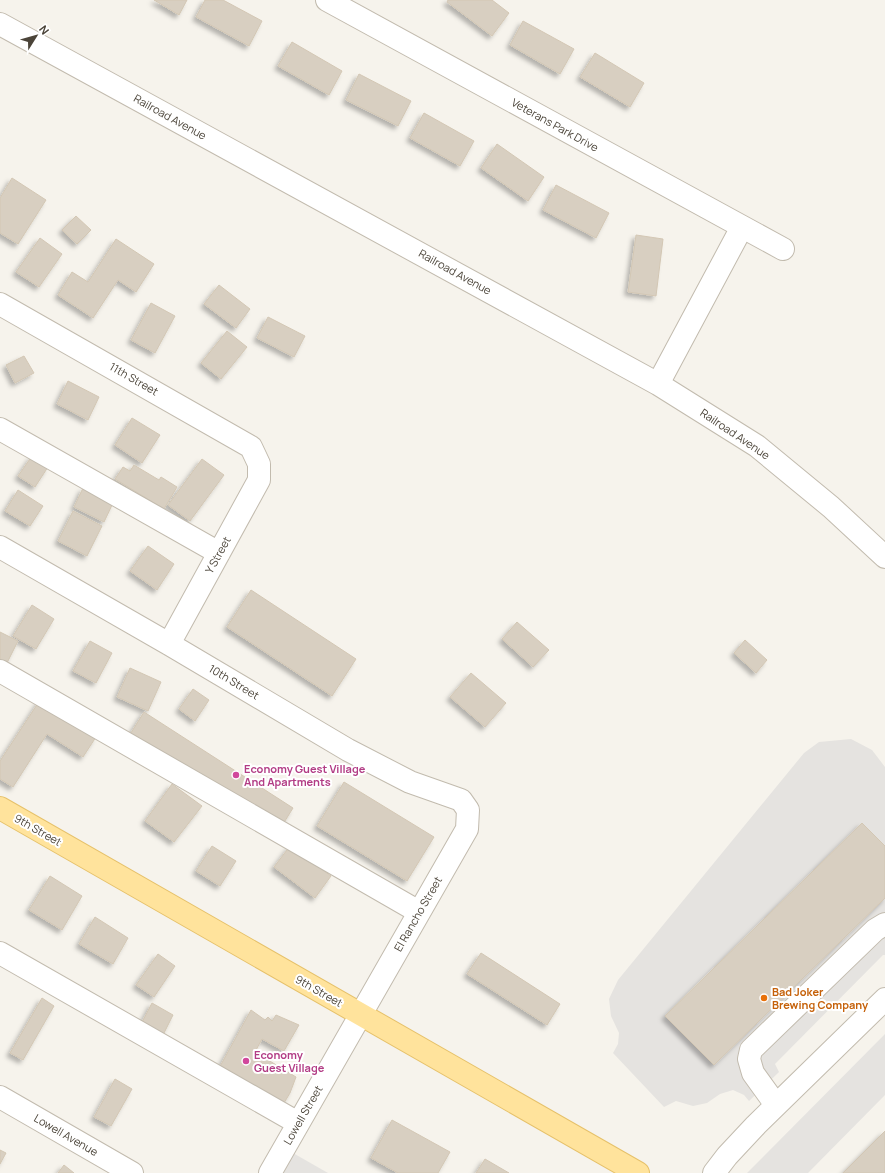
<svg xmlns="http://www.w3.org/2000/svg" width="885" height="1173" viewBox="0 0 885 1173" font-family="Manrope,sans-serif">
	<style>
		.parking { fill: #e5e3e0 }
		.building { fill: #d8cfc1; stroke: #d3c7b4; filter: url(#shadow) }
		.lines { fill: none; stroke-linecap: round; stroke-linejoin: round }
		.minor-casing { stroke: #c2bbae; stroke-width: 24 }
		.major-casing { stroke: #e6c16a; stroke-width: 24 }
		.minor { stroke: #fff; stroke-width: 22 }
		.major { stroke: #ffe39c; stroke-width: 22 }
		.hotel-dot { fill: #d1479c; stroke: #fff; stroke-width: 1.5 }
		.food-dot { fill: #e8710a; stroke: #fff; stroke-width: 1.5 }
		.labels { text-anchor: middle; stroke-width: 4; stroke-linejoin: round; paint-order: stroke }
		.street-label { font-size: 11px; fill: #4b4439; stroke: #fff }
		.hotel-label { font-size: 11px; font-weight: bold; fill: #b23c85; stroke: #fff; text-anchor: start }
		.food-label { font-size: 11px; font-weight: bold; fill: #c56008; stroke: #fff; text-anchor: start }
	</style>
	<defs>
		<filter id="shadow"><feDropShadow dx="-3.5" dy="3.5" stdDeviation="2" flood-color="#0004"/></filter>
	</defs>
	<rect width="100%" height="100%" fill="#f6f3ec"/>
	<!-- parking -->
	<path class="parking" d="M 851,739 L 872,750 L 885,767 L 885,846 L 862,823 L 665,1015 L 714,1065 L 885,898 L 885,955 L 883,955 L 775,1064 L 779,1072 L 749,1101 L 744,1095 L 733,1090 L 720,1094 L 707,1103 L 693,1106 L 676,1101 L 664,1107 L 613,1053 L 618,1044 L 619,1033 L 611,1016 L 609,999 L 618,980 L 804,753 L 819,742 Z
		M 885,1034 L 885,1095 L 808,1173 L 747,1173 Z
		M 293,1153 L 328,1173 L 282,1173 Z"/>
	<!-- building -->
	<path class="building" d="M 154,0 L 187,0 L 179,15 Z
		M 205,0 L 223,0 L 262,21 L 249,46 L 196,17 Z
		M 448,0 L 492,0 L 509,13 L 492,36 L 447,2 Z
		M 523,21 L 574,49 L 560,74 L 510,45 Z
		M 292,42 L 342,71 L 329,95 L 278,66 Z
		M 595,53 L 644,83 L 630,107 L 580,77 Z
		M 359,74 L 411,101 L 398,126 L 346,100 Z
		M 424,113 L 474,141 L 460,166 L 410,138 Z
		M 497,144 L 544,177 L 528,201 L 481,168 Z
		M 12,178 L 46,200 L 18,244 L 0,233 L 0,198 Z
		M 556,185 L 609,213 L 596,238 L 543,210 Z
		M 76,216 L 91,230 L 77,244 L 62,230 Z
		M 636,235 L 663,239 L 656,296 L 628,292 Z
		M 40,238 L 62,254 L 39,287 L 16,272 Z
		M 116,239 L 154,264 L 136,292 L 118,280 L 93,318 L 58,295 L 72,272 L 88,282 Z
		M 219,285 L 250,309 L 236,328 L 204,304 Z
		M 151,303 L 175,316 L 155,353 L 131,340 Z
		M 268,317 L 305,336 L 294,357 L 257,338 Z
		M 227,331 L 247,347 L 221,379 L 201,363 Z
		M 24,356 L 34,373 L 15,383 L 6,365 Z
		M 68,381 L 99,397 L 88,420 L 57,404 Z
		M 132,418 L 160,435 L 142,463 L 115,445 Z
		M 32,456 L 48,467 L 35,487 L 18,476 Z
		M 202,459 L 224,475 L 190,521 L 168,505 Z
		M 134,465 L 159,480 L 161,477 L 177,487 L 164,509 L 115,479 L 123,467 L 130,471 Z
		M 83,488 L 113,503 L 104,522 L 74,507 Z
		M 18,490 L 43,506 L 30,526 L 5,511 Z
		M 73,511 L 102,526 L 87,556 L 58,541 Z
		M 148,546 L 174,564 L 157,590 L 130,571 Z
		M 251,590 L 356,659 L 332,696 L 227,627 Z
		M 32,605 L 54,619 L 36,649 L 13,636 Z
		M 517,622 L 549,650 L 533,667 L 502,639 Z
		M 0,632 L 18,641 L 6,665 L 0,662 Z
		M 745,640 L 767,660 L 756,673 L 734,653 Z
		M 90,641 L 112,653 L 96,683 L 73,671 Z
		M 130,668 L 161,682 L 148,711 L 117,697 Z
		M 471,673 L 506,703 L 485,727 L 450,697 Z
		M 193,689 L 209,700 L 195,721 L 179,709 Z
		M 40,700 L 96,737 L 83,757 L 47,734 L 13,787 L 0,779 L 0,761 Z
		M 144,712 L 293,808 L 280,829 L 129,736 Z
		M 344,782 L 434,837 L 407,881 L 317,826 Z
		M 172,784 L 202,806 L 174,842 L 145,821 Z
		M 862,823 L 885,846 L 885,898 L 714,1065 L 665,1016 Z
		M 212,846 L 236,861 L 220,886 L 196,871 Z
		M 290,846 L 331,876 L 315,898 L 274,867 Z
		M 50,876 L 82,896 L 62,930 L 29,910 Z
		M 95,917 L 128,938 L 113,964 L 79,944 Z
		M 481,953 L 560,1004 L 547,1025 L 467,974 Z
		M 158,954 L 175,966 L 154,997 L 136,985 Z
		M 42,998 L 54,1006 L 23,1060 L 10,1053 Z
		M 152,1003 L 173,1015 L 162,1037 L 140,1026 Z
		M 251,1010 L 265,1020 L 268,1017 L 272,1021 L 276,1015 L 299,1025 L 284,1051 L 262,1039 L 255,1052 L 296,1077 L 290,1093 L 281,1108 L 218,1070 Z
		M 115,1079 L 132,1089 L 111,1126 L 94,1117 Z
		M 392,1120 L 450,1152 L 438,1173 L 398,1173 L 371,1158 Z
		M 885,1131 L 885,1173 L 843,1173 Z
		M 0,1150 L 6,1153 L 0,1164 Z
		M 485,1159 L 509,1173 L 476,1173 Z
		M 64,1165 L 74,1173 L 58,1173 Z"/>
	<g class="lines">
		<!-- minor casing -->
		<g class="minor-casing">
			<path id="minor" d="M 327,0 L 783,249
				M 0,24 L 658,384 L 757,446 L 831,507 L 885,557
				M 0,304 L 251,447 L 259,464 L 259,480 L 169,644
				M 658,384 L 742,227
				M 0,429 L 219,553
				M 0,547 L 169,644 L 348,750 L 410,782 L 461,800 L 468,810 L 467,829 L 270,1173
				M 0,671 L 419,912
				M 0,953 L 298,1123
				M 0,1097 L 132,1173
				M 776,1105 L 753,1073 L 749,1059 L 751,1050 L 875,930 L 885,924
				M 714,1173 L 727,1156 L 756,1125 L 885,999"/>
		</g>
		<!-- major casing -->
		<g class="major-casing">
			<path id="major" d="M 0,808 L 638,1173"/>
		</g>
		<!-- minor -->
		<use href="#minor" class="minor"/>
		<!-- major -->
		<use href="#major" class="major"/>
	</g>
	<!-- markers -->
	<g class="hotel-dot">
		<circle cx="236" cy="775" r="4"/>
		<circle cx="246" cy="1061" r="4"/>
	</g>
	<circle class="food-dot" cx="764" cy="998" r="4"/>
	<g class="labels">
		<!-- street labels -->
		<g class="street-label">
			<text transform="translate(170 117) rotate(29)" y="4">Railroad Avenue</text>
			<text transform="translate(555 125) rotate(29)" y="4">Veterans Park Drive</text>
			<text transform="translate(455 272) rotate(29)" y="4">Railroad Avenue</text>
			<text transform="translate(134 379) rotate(30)" y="4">11th Street</text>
			<text transform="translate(735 434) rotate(34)" y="4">Railroad Avenue</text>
			<text transform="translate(218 555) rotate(-61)" y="4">Y Street</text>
			<text transform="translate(234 682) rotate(31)" y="4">10th Street</text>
			<text transform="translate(38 830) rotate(30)" y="4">9th Street</text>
			<text transform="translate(418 914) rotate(-60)" y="4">El Rancho Street</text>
			<text transform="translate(319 991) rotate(30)" y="4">9th Street</text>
			<text transform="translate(303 1115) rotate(-60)" y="4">Lowell Street</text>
			<text transform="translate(66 1135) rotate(30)" y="4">Lowell Avenue</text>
		</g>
		<!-- hotel labels -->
		<g class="hotel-label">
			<text x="244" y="773">Economy Guest Village<tspan x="244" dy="13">And Apartments</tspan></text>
			<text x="254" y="1059">Economy<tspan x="254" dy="13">Guest Village</tspan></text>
		</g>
		<!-- food labels -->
		<g class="food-label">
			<text x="772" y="996">Bad Joker<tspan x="772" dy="13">Brewing Company</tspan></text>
		</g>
	</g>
	<!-- north arrow -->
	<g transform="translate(36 36) rotate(53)" stroke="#ffffff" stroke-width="3" paint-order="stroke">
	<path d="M0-3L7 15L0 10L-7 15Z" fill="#4b4439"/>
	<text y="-6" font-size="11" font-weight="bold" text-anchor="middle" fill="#4b4439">N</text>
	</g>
</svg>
